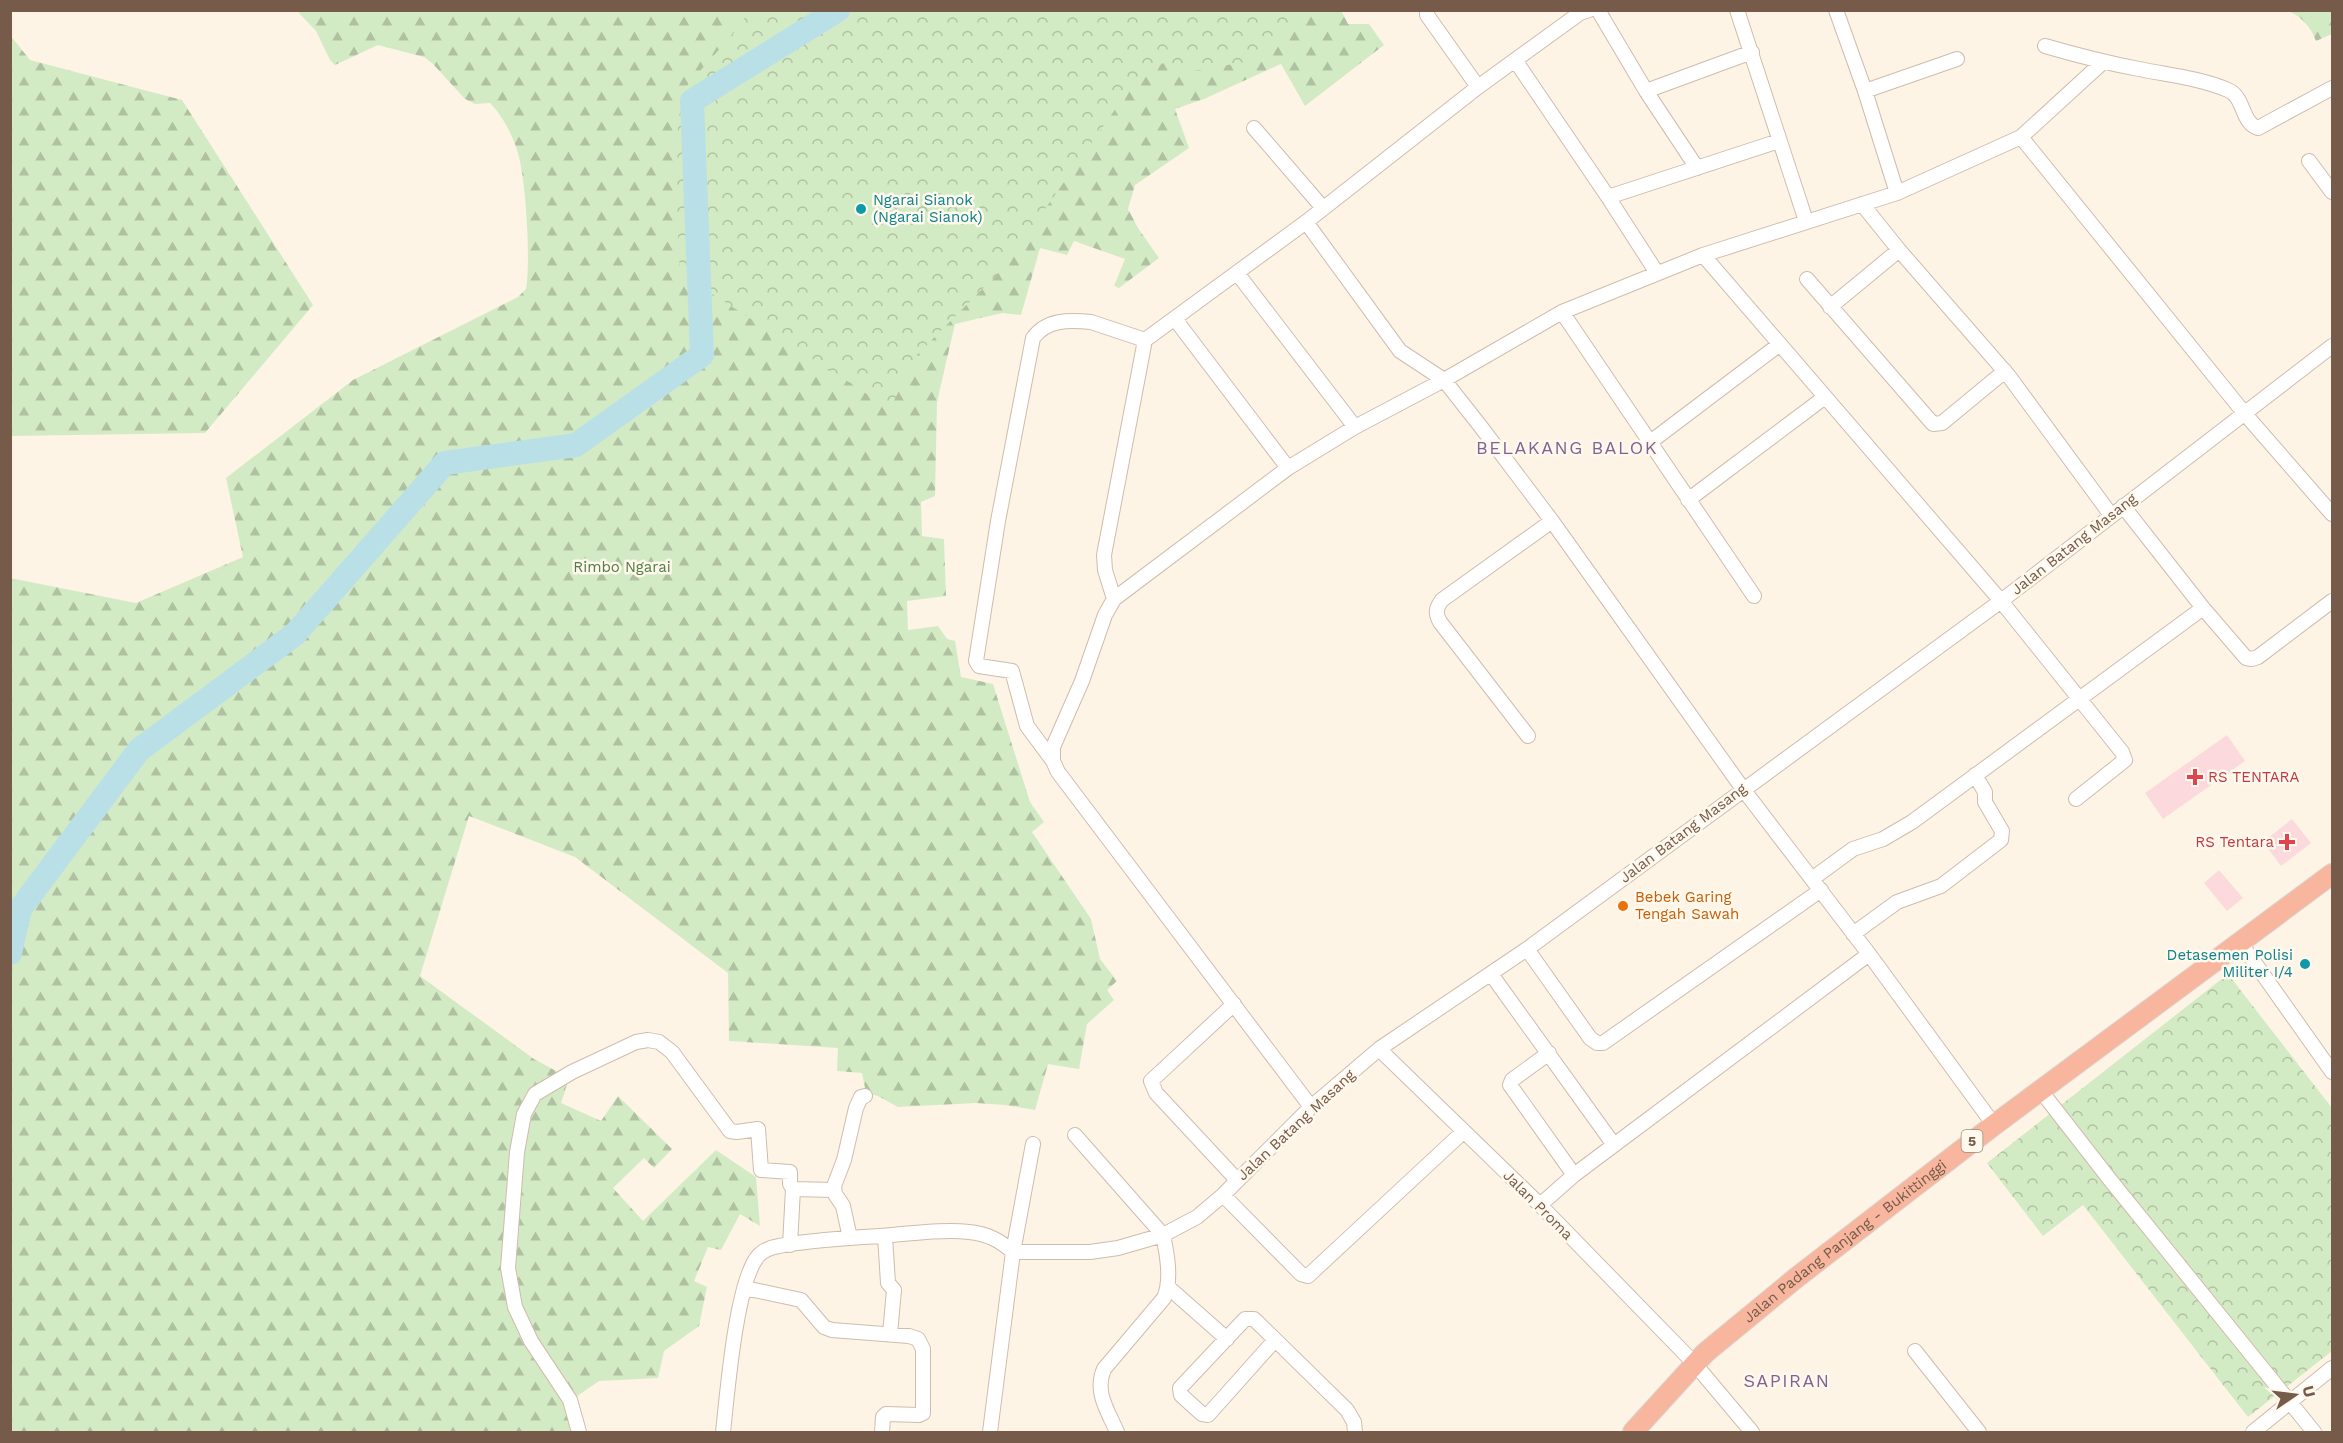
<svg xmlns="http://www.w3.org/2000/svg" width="2343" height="1443" viewBox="0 0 2343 1443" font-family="'Work Sans',sans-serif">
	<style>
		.medical { fill: #fbd9dd }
		.forest { fill: url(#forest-firs) }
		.park { fill: url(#park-crowns) }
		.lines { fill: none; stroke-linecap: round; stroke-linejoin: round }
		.river { stroke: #bae0e7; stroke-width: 24 }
		.minor-casing { stroke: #cfbcac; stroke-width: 16 }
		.highway-casing { stroke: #dbd4d0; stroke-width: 22 }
		.minor { stroke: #fff; stroke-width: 14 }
		.highway { stroke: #f7b69d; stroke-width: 20 }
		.culture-dot { fill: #0f9aa8; stroke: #fff8ed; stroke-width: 2 }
		.health-dot { fill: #e0444e; stroke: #fff8ed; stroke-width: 2 }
		.food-dot { fill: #e8710a; stroke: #fff8ed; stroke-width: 2 }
		.labels { text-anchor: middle; stroke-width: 5; stroke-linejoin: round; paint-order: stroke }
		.shield { fill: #fff8ed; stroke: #9f8a7b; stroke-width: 1.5 }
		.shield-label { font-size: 14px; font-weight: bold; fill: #765b4a }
		.culture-label { font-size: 15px; fill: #0d838f; stroke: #fff8ed; text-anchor: start }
		.street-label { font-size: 15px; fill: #765b4a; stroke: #fff8ed }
		.park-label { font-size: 15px; fill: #537c42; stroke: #fff8ed }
		.health-label { font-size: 15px; fill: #be3a42; stroke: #fff8ed; text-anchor: start }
		.food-label { font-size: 15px; fill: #c56008; stroke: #fff8ed; text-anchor: start }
		.quarter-label { font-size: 18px; letter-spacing: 1.5px; fill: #836293; stroke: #fff8ed }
	</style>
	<defs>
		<pattern id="forest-firs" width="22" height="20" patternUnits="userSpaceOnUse" patternTransform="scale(1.5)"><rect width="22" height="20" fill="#d3ebc4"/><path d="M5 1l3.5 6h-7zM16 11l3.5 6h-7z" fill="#b0c1a1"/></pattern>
		<pattern id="park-crowns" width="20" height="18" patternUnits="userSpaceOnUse" patternTransform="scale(1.5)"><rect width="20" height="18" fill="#d3ebc4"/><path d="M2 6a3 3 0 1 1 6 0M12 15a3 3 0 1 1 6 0" fill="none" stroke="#b0c1a1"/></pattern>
	</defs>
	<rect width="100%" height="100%" fill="#fdf4e6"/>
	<!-- medical -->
	<path class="medical" d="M 2227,735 L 2245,761 L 2163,819 L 2145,793 Z
		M 2292,819 L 2311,843 L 2281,866 L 2263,842 Z
		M 2219,870 L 2243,898 L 2227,911 L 2204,883 Z"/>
	<!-- forest -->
	<path class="forest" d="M 1341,10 L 1348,24 L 1369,24 L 1384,45 L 1305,106 L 1281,64 L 1204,99 L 1175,109 L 1189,148 L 1135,185 L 1128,209 L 1138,228 L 1159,258 L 1119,288 L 1114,286 L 1125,259 L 1074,241 L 1067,255 L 1040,248 L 1021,315 L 1002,313 L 955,324 L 937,402 L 935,496 L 921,502 L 922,536 L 944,539 L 946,596 L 907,601 L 908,630 L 938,626 L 947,639 L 955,641 L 961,677 L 993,684 L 1030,802 L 1044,822 L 1032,832 L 1091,919 L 1100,959 L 1117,981 L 1107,990 L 1114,1000 L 1087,1024 L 1079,1069 L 1048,1064 L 1035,1110 L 1005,1105 L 976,1103 L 898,1107 L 878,1096 L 866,1093 L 862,1073 L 837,1071 L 838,1048 L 729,1041 L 728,973 L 575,857 L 469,816 L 420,976 L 534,1059 L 569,1078 L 561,1103 L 601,1121 L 618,1096 L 672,1149 L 654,1168 L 644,1158 L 613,1188 L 643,1221 L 716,1150 L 756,1177 L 760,1226 L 740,1214 L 721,1250 L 708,1247 L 694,1281 L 707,1287 L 699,1326 L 664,1351 L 658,1378 L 599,1381 L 573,1399 L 582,1432 L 11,1432 L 10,578 L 136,603 L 243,557 L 226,478 L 353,380 L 518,297 L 526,289 C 531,262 526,172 516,147 C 511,132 501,114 490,103 L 475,104 L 465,99 L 433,64 L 424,57 L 378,45 L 335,65 L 330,60 L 316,31 L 297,11 Z
		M 2288,11 L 2332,11 L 2332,34 L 2316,41 C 2311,27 2301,16 2288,11 Z
		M 10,35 L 30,60 L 182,100 L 313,305 L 205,433 L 11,436 Z"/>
	<!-- park -->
	<path class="park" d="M 749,11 L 749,10 L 1299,11 L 1289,30 L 1251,61 L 1187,72 L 1163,63 L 1138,77 L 1004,267 L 916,356 L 890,409 L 680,273 L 674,152 L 685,88 L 739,27 Z
		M 2228,974 L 2332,1108 L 2332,1351 L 2248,1417 L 2083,1205 L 2043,1236 L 1987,1163 Z"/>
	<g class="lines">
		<!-- river -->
		<path class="river" d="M 10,953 L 20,909 L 139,750 L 295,634 L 445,463 L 576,445 L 702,355 L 692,101 L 838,10"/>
		<!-- minor casing -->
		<g class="minor-casing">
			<path id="minor" d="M 1427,10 L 1427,15 L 1478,87
				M 1598,10 L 1646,91 L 1697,168
				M 1737,10 L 1806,221
				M 1836,10 L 1865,91 L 1897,193
				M 2045,46 C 2076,55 2107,63 2139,69 C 2168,75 2200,78 2228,90 C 2245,97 2241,123 2258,128 L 2332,88
				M 1515,60 L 1608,197 L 1657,273
				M 1646,91 L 1752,52
				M 1865,91 L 1957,59
				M 1254,128 L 1323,208
				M 2021,137 L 2245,414 L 2332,514
				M 2309,161 L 2332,192
				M 1608,197 L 1779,141
				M 1862,204 L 1899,250 L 2008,375 L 2111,515
				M 1306,222 L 1400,351 L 1444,380 L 1481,427 L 1552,521 L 1743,789 L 1869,954 L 1994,1125
				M 1703,255 L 2001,601 L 2122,752 L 2125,760 L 2076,799
				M 1237,273 L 1355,427
				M 1807,279 L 1933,424 L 1942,423 L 2005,371
				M 1830,307 L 1899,250
				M 1562,312 L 1754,596
				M 1175,319 L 1288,468
				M 1649,443 L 1780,344
				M 1688,500 L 1825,397
				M 2123,506 L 2203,608 L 2246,658 L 2252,659 L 2258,657 L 2332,601
				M 1114,599 L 1105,570 L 1104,555 L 1145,340 L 1306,222 L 1478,87 L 1580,13 L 1589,10
				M 1528,736 L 1440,622 C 1435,613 1436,608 1442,600 L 1552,521
				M 1053,761 L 1027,726 L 1012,671 L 979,666 L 976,661 L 998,521 L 1033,338 C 1047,319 1069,320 1091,322 L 1145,340
				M 1812,879 L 1853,849 L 1883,839 L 1912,822 L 2203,608
				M 1853,934 L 1897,902 L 1941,886 L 2001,840 L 2002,831 L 1985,802 L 1985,792 L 1975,775
				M 2240,942 L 2332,1072
				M 1527,949 L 1590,1038 L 1597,1043 L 1603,1043 L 1821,890
				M 1491,974 L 1614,1145
				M 1234,1004 L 1151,1081 L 1156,1093 L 1237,1180
				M 1379,1049 L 1540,1205 L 1694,1363 L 1752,1432
				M 1549,1053 L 1512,1080 L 1510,1085 L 1574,1175 L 1869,954
				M 2041,1091 L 2111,1181 L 2314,1432
				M 1311,1107 L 1058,772 L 1053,761 L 1053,747 L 1082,681 L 1105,615 L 1114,599 L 1288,468 L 1355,427 L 1444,380 L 1562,312 L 1703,255 L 1897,193 L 2021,137 L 2103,62
				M 1075,1135 L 1163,1235 C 1167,1254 1172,1280 1164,1298 L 1104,1369 C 1094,1392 1108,1411 1117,1432
				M 1033,1144 L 1013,1252 L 1090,1252 L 1118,1248 L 1163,1235 L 1197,1217 L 1223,1195 L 1311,1107 L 1379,1049 L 1527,949 L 2001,601 L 2332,346
				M 1223,1195 L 1301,1274 L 1308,1276 L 1463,1132
				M 1540,1205 L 1574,1175
				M 885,1236 L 888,1283 L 894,1290 L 890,1334
				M 850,1238 L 843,1206 L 835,1194 L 834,1186 L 844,1160 L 856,1108 L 861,1097 L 865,1096
				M 790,1245 L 793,1189
				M 1168,1287 L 1227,1339
				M 745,1288 L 801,1300 L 824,1327 L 832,1330 L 909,1336 L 918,1339 L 923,1349 L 923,1413 L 919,1415 L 886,1414 L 883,1417 L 882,1432
				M 1275,1340 L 1208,1415 L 1202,1414 L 1181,1395 L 1180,1388 L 1245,1319 L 1254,1319 L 1347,1410 L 1354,1422 L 1355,1432
				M 1915,1351 L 1979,1432
				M 579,1432 L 570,1400 L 531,1341 L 515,1307 L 508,1268 L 517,1152 L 524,1114 L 535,1094 L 572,1072 L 636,1042 L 648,1040 L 659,1042 L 672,1052 L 730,1131 L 737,1132 L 758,1129 L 761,1170 L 790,1172 L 790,1184 L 793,1189 L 834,1190
				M 723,1432 C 727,1397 736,1279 759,1255 C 764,1250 772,1247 779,1246 C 816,1239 855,1238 892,1235 C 917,1233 945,1229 969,1232 C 988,1234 999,1240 1013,1252 L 990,1432
				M 2253,1432 L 2332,1368"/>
		</g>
		<!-- highway casing -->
		<g class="highway-casing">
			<g id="highway">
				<path id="s1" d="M 1633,1432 L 1705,1353 L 1796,1278 L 1994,1125 L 2332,874"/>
			</g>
		</g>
		<!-- minor -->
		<use href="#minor" class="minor"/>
		<!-- highway -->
		<use href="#highway" class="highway"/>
	</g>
	<!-- markers -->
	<g class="culture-dot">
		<circle cx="861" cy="209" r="6"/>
		<circle cx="2305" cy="964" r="6"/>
	</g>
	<g class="health-dot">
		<path d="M2192 768h6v6h6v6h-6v6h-6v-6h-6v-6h6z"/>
		<path d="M2284 833h6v6h6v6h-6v6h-6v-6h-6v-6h6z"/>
	</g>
	<circle class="food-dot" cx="1623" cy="906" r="6"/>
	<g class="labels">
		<!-- shield labels -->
		<rect class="shield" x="1961.5" y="1130" width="21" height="22" rx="4.5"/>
		<g class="shield-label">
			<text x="1972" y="1146">5</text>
		</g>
		<!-- culture labels -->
		<g class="culture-label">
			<text x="873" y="205">Ngarai Sianok<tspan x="873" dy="17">(Ngarai Sianok)</tspan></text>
			<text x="2293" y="960" text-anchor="end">Detasemen Polisi<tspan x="2293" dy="17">Militer I/4</tspan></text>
		</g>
		<!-- street labels -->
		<g class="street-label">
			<text transform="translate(2074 544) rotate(-38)" y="5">Jalan Batang Masang</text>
			<text transform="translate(1683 833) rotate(-37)" y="5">Jalan Batang Masang</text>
			<text transform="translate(1296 1125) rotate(-43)" y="5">Jalan Batang Masang</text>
			<text transform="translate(1538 1205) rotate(45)" y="5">Jalan Proma</text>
			<text dy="5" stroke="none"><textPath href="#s1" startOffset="286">Jalan Padang Panjang - Bukittinggi</textPath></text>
		</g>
		<!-- park labels -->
		<g class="park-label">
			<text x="622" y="572">Rimbo Ngarai</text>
		</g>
		<!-- health labels -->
		<g class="health-label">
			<text x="2208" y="782">RS TENTARA</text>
			<text x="2274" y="847" text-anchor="end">RS Tentara</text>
		</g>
		<!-- food labels -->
		<g class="food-label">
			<text x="1635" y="902">Bebek Garing<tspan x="1635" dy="17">Tengah Sawah</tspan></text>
		</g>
		<!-- quarter labels -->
		<g class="quarter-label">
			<text x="1567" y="454">BELAKANG BALOK</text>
			<text x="1787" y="1387">SAPIRAN</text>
		</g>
	</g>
	<!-- border -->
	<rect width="2343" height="1443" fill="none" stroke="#765b4a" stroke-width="24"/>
	<!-- north arrow -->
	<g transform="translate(2295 1395) rotate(76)" stroke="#fff8ed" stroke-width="4.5" paint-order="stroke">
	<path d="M0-4.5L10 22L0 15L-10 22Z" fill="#765b4a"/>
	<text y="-9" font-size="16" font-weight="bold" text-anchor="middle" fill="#765b4a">U</text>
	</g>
</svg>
